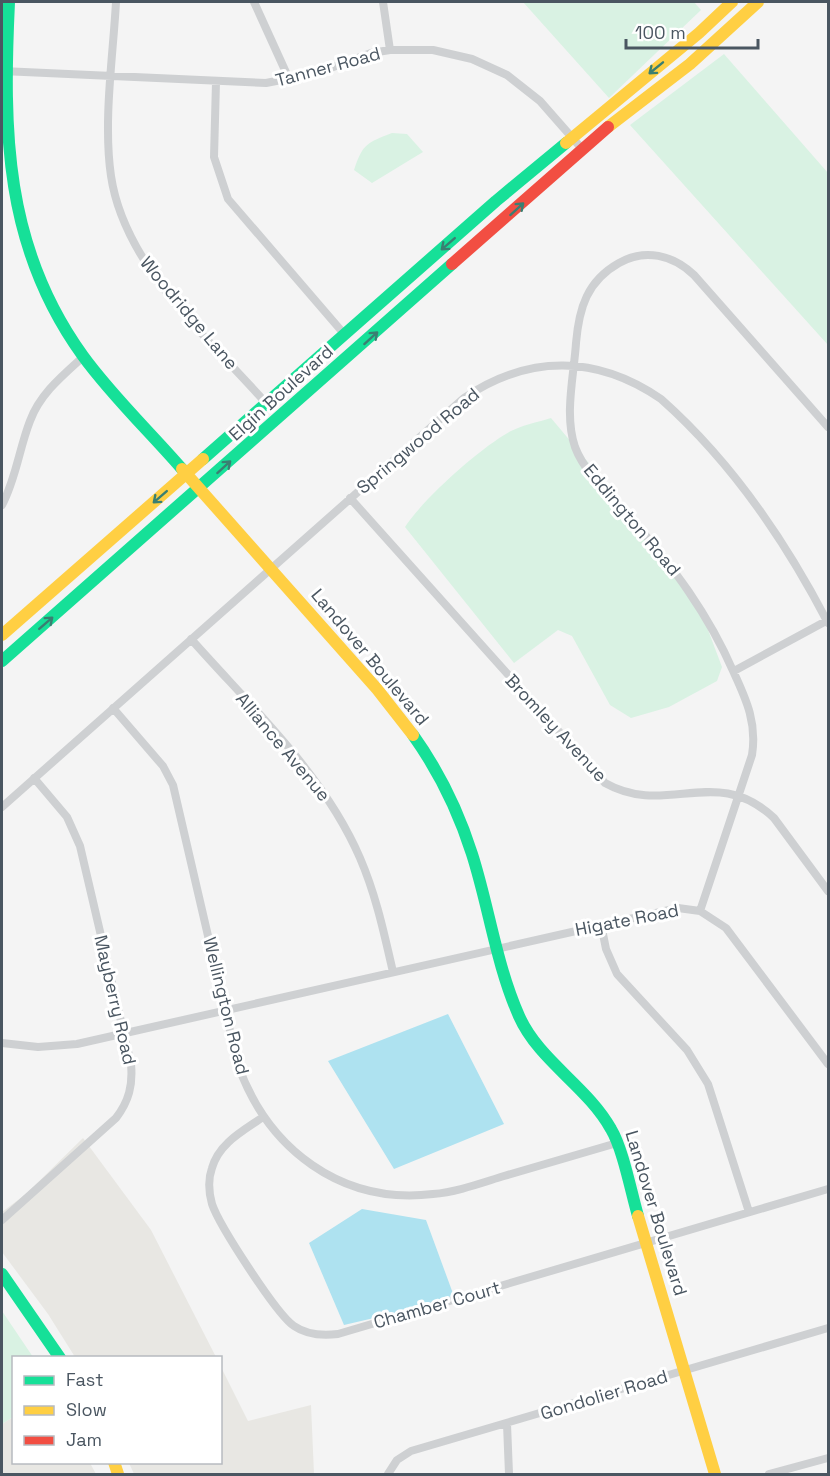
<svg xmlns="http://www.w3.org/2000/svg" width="830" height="1476" viewBox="0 0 830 1476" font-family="'Space Grotesk',sans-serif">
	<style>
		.commercial { fill: #e8e7e3 }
		.green { fill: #d9f2e3 }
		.water { fill: #aee2f0 }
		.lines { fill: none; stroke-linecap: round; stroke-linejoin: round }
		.street { stroke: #ced0d2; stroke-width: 8 }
		.fast { stroke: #16e098; stroke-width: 12 }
		.slow { stroke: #ffcf43; stroke-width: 12 }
		.jam { stroke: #f24e42; stroke-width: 12 }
		.oneway { stroke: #3a7f72 }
		.labels { text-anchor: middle; stroke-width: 6; stroke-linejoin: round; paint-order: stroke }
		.street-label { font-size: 18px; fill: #4a5661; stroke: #fff }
	</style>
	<rect width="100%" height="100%" fill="#f4f4f4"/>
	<!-- commercial -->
	<path class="commercial" d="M 83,1138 L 151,1230 L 216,1357 L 75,1357 L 48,1314 L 2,1252 L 2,1212 L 26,1194 Z
		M 221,1367 L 248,1421 L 311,1405 L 314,1474 L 134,1474 L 129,1463 L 220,1462 Z
		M 13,1417 L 14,1462 L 90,1463 L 96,1474 L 2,1474 L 2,1424 Z"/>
	<!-- green -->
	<path class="green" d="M 523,2 L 694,2 L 701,10 L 609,98 Z
		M 724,54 L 828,173 L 828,345 L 630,125 Z
		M 392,133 L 407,134 L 423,152 L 372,183 L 354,170 C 363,143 367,143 392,133 Z
		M 551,418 L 598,474 L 668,565 L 705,622 L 722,667 L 717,681 L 669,707 L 631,718 L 610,705 L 572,636 L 558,630 L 514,663 L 405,527 C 424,498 480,448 511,431 C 523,425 538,422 551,418 Z
		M 2,1311 L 33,1357 L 14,1358 L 13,1417 L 2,1424 Z"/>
	<!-- water -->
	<path class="water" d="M 448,1014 L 504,1124 L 394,1169 L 328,1061 Z
		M 362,1209 L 426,1220 L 455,1299 L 344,1325 L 309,1243 Z"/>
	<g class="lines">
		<!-- street -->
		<path class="street" d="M 116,2 C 113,57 103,121 111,176 C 124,265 208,338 266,403
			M 254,2 L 289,79
			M 383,2 L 390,50
			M 2,71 L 266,83 L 317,73 L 371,53 L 390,50 L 433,50 L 472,59 L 507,75 L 540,101 L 583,150
			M 216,82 L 214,157 L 228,199 L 345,335
			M 350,498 L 605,783 C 667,818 716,763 774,818 L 828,891
			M 2,505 C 16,479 19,449 30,421 C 40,394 62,376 83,357
			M 191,639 C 251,707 324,774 360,858 C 376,895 384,933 393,972
			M 734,671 L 828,620
			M 113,708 L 163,766 L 173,785 L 238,1065 C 268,1149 341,1205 433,1194 C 457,1192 481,1183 504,1176 C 541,1165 579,1154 617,1143
			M 2,807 L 464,398 C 529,354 597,355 661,399 C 732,462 785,540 828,623
			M 700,911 L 752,755 C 757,724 747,701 734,673 C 708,613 673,567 631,518 C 612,497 585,474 575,447 C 564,415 574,375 576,343 C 579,308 587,281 619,263 C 645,248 673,255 694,275 L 828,427
			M 601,924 L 606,949 L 617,974 L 687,1050 L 708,1084 L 749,1212
			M 2,1043 L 38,1047 L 77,1044 L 678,908 L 700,911 L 726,928 L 828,1064
			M 263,1117 C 243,1131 219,1143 212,1168 C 208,1179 209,1193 212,1204 C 219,1225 277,1315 294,1326 C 307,1335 322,1336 338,1334 L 828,1189
			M 2,1220 L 116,1118 C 129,1101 133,1085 131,1064 L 80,846 L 67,817 L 34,778
			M 507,1424 L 509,1474
			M 388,1474 L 397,1460 L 411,1451 L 828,1328
			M 769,1474 L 828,1458"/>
		<!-- fast -->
		<path class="fast" d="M 9,2 C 3,131 4,247 83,356 C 112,396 150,432 182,469
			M 203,459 L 496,201 L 566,143
			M 2,661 L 452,264
			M 413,735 C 438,770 459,813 472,854 C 489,907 496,964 519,1016 C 539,1061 587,1086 611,1129 C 623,1149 631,1192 638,1216
			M 2,1274 L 60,1358"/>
		<!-- slow -->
		<path class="slow" d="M 608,127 L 690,64 L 758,2
			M 566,143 L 699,33 L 732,2
			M 182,469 L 377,689 L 413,735
			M 2,635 L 203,459
			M 638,1216 L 715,1474
			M 114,1462 L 118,1474"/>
		<!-- jam -->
		<path class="jam" d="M 452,264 L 608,127"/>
	</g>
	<!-- one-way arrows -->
	<defs><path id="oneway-shaft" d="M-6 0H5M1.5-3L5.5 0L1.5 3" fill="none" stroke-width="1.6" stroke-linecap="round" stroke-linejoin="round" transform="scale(1.5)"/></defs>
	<g class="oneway">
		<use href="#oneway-shaft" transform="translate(656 68) rotate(141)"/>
		<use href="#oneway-shaft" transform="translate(517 209) rotate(-42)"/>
		<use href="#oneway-shaft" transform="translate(448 244) rotate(139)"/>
		<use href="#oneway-shaft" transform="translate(371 338) rotate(-42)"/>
		<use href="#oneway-shaft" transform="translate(224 467) rotate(-42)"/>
		<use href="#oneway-shaft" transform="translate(160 497) rotate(139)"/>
		<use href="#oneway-shaft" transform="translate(46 623) rotate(-41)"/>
	</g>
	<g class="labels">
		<!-- street labels -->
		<g class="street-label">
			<text transform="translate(328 67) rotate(-15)" y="6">Tanner Road</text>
			<text transform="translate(189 313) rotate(50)" y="6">Woodridge Lane</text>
			<text transform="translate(281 393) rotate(-42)" y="6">Elgin Boulevard</text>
			<text transform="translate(418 441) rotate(-40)" y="6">Springwood Road</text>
			<text transform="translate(632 520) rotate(50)" y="6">Eddington Road</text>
			<text transform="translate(370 657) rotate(50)" y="6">Landover Boulevard</text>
			<text transform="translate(556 728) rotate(47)" y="6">Bromley Avenue</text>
			<text transform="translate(283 747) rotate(50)" y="6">Alliance Avenue</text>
			<text transform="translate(627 920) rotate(-11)" y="6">Higate Road</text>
			<text transform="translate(115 1000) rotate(77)" y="6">Mayberry Road</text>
			<text transform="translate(226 1006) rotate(76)" y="6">Wellington Road</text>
			<text transform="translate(656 1213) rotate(73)" y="6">Landover Boulevard</text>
			<text transform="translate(437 1305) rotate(-16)" y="6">Chamber Court</text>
			<text transform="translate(604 1395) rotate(-17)" y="6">Gondolier Road</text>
		</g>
	</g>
	<!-- border -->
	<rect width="830" height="1476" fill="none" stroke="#4a5661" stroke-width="6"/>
	<!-- legend -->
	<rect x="12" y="1356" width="210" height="108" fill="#ffffff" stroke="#b7bbc0" stroke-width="1.5"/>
	<rect x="24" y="1376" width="30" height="9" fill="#16e098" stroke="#b7bbc0" stroke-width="1.5"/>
	<text x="66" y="1386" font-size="18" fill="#4a5661">Fast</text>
	<rect x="24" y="1406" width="30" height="9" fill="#ffcf43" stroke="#b7bbc0" stroke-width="1.5"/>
	<text x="66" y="1416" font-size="18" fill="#4a5661">Slow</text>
	<rect x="24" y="1436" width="30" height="9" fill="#f24e42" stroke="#b7bbc0" stroke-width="1.5"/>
	<text x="66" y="1446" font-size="18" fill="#4a5661">Jam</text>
	<!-- scale -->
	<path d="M626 39v9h132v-9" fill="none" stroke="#4a5661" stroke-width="3"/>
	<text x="635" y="39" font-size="18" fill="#4a5661" stroke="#ffffff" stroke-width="4.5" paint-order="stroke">100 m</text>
</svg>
